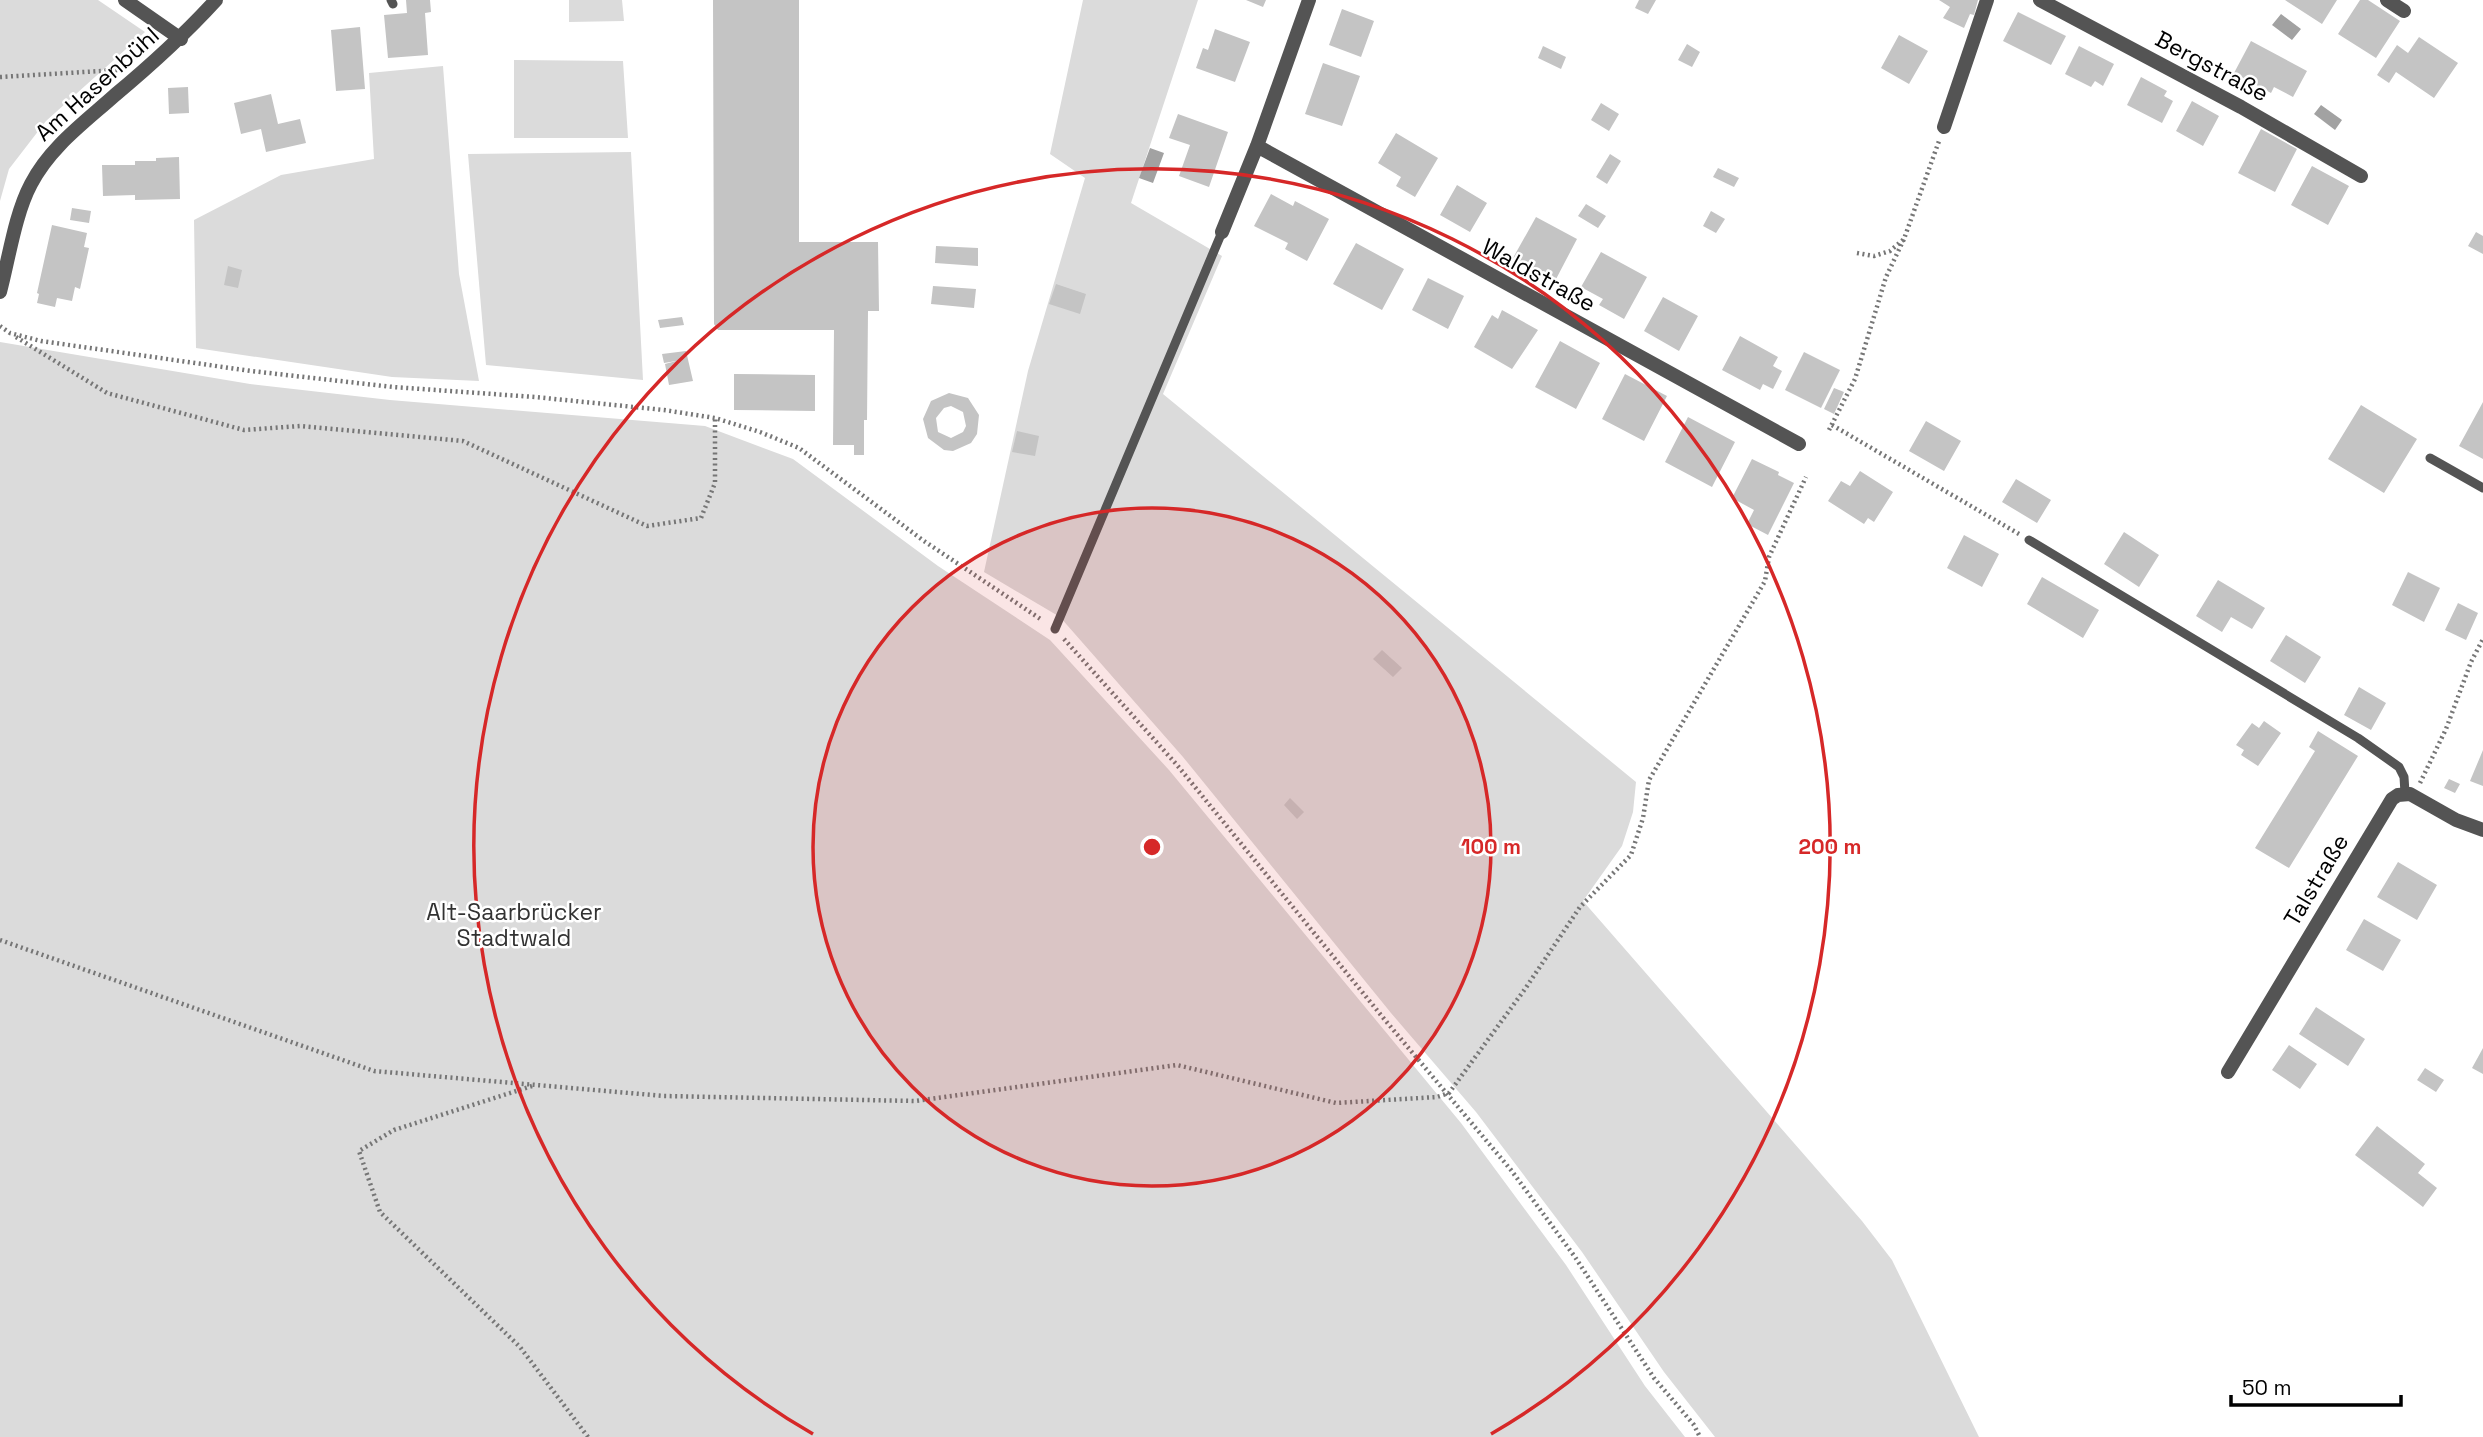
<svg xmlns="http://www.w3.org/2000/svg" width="2483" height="1437" viewBox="0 0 2483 1437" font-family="'Space Grotesk',sans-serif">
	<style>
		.green { fill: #dbdbdb }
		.water { fill: #a2a2a2 }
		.building { fill: #c4c4c4; fill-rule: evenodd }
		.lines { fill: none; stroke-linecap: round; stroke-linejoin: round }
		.path { stroke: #767676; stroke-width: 4.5; stroke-dasharray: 2 3.5; stroke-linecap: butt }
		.service { stroke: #545454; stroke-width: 9 }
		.minor { stroke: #545454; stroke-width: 14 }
		.ring { fill: none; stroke: #d62828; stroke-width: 3.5 }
		.labels { text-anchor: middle; stroke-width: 5; stroke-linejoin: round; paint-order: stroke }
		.street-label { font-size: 23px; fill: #000; stroke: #fff }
		.park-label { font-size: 23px; fill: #323232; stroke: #fff }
		.centre { fill: #d62828; stroke: #fff; stroke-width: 3.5 }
		.ring-label { font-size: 21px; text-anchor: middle; font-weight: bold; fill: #d62828; stroke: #fff; stroke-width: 5; stroke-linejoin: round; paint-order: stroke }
	</style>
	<rect width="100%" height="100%" fill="#fff"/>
	<!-- green -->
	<path class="green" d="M 0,0 L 98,0 L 145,32 L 46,121 L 9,169 L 0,201 Z
		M 569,0 L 622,0 L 624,21 L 569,22 Z
		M 1083,0 L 1198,0 L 1131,203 L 1222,256 L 1163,394 L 1636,782 L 1633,812 L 1622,846 L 1583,901 L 1862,1221 L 1892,1260 L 1979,1437 L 1715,1437 L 1664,1372 L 1582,1252 L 1476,1112 L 1391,1013 L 1183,757 L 1060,617 L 984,572 L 1028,371 L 1085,178 L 1050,154 Z
		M 514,60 L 623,61 L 628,138 L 514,138 Z
		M 443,66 L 459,274 L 479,381 L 392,377 L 196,348 L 194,220 L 281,175 L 374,159 L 369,73 Z
		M 631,152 L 643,380 L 486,365 L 468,154 Z
		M 0,342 L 250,384 L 390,400 L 705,426 L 793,459 L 938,566 L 1050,640 L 1169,770 L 1461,1123 L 1566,1265 L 1645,1386 L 1685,1437 L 0,1437 Z"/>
	<!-- water -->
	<path class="water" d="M 2281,14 L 2301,29 L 2292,40 L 2272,25 Z
		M 2321,105 L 2342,120 L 2335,130 L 2314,114 Z
		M 1150,148 L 1164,153 L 1153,183 L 1139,178 Z"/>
	<!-- building -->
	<path class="building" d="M 406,0 L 430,0 L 431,12 L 425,13 L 428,55 L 388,58 L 384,15 L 407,13 Z
		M 713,0 L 799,0 L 799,242 L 878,242 L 879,311 L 868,311 L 867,420 L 864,420 L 864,455 L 854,455 L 854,445 L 833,445 L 834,330 L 718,330 L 714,324 Z
		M 1246,0 L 1266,0 L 1263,7 Z
		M 1639,0 L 1656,0 L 1648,14 L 1635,8 Z
		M 1939,0 L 1978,0 L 1974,15 L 1970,14 L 1964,28 L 1943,18 L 1950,7 Z
		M 2285,0 L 2337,0 L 2322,24 Z
		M 2360,0 L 2368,0 L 2400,21 L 2376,58 L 2338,34 Z
		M 1342,9 L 1374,21 L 1361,57 L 1329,45 Z
		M 2018,12 L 2066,36 L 2051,65 L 2003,41 Z
		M 360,27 L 365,89 L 336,91 L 331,30 Z
		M 1215,29 L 1250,42 L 1235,82 L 1196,68 L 1203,48 L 1208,50 Z
		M 1899,35 L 1928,51 L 1909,84 L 1881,68 Z
		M 2419,37 L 2458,63 L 2434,98 L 2396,72 L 2389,83 L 2377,75 L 2397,45 L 2408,53 Z
		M 2251,41 L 2307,71 L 2293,97 L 2274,87 L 2271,93 L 2234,73 Z
		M 1687,44 L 1700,52 L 1692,67 L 1678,60 Z
		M 1543,46 L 1566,57 L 1561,69 L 1538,58 Z
		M 2079,46 L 2114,64 L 2103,86 L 2095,81 L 2091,87 L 2065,74 Z
		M 1323,63 L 1360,76 L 1342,126 L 1305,114 Z
		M 2141,77 L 2167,91 L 2164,96 L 2173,101 L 2162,123 L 2127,105 Z
		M 188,87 L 189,113 L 169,114 L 168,88 Z
		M 271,94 L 278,124 L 300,119 L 306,143 L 266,152 L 261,129 L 241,134 L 234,103 Z
		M 2192,101 L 2219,116 L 2203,146 L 2176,131 Z
		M 1601,103 L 1619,114 L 1609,131 L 1591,120 Z
		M 1178,114 L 1228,132 L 1209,187 L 1179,176 L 1190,145 L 1169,138 Z
		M 2261,129 L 2297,149 L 2275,192 L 2238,173 Z
		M 1396,133 L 1438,158 L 1415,197 L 1396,186 L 1401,177 L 1378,163 Z
		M 1610,154 L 1621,161 L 1607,184 L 1596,177 Z
		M 179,157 L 180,199 L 135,200 L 135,195 L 103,196 L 102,165 L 135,165 L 135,161 L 156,161 L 156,158 Z
		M 2312,166 L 2349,186 L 2328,225 L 2291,205 Z
		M 1718,168 L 1739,178 L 1734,187 L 1713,177 Z
		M 1457,185 L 1487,203 L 1470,232 L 1440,215 Z
		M 1271,194 L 1293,206 L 1295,201 L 1329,219 L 1307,261 L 1285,249 L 1288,243 L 1254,226 Z
		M 1586,204 L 1606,216 L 1598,228 L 1578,216 Z
		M 72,208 L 91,211 L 89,223 L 70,220 Z
		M 1711,211 L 1725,219 L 1716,233 L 1703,226 Z
		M 1536,217 L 1577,239 L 1555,281 L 1513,258 Z
		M 52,225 L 87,233 L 84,247 L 89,248 L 80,289 L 75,287 L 72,301 L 57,298 L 55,307 L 37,303 L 39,294 L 37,293 Z
		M 2476,232 L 2483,236 L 2483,254 L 2468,246 Z
		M 1356,243 L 1404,269 L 1382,310 L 1333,284 Z
		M 936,246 L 978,248 L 978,266 L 935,263 Z
		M 1601,252 L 1647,277 L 1624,319 L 1599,305 L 1603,299 L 1581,287 Z
		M 228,266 L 242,270 L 238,288 L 224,285 Z
		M 1428,278 L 1464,296 L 1448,329 L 1412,310 Z
		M 1056,284 L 1086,294 L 1080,314 L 1049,304 Z
		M 933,286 L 976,289 L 974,308 L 931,304 Z
		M 1663,297 L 1698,316 L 1679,351 L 1644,331 Z
		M 1502,310 L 1538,330 L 1512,369 L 1474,347 L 1492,315 L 1498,319 Z
		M 682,317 L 684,325 L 660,328 L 658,320 Z
		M 1740,336 L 1778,357 L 1773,366 L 1782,371 L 1773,389 L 1763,384 L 1760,390 L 1722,370 Z
		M 1560,341 L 1600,363 L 1576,409 L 1535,387 Z
		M 686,351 L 693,381 L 669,385 L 665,364 L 676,361 L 664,363 L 662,354 Z
		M 1804,352 L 1840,370 L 1821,408 L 1785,390 Z
		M 734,374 L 815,375 L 815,411 L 734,410 Z
		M 1625,374 L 1667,396 L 1644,441 L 1602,419 Z
		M 1834,388 L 1844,392 L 1834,414 L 1824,409 Z
		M 949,393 L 968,398 L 979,415 L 977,434 L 971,443 L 953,451 L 944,450 L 928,438 L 923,419 L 931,401 ZM 951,406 L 963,412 L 966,426 L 963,432 L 951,438 L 938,432 L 936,418 L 944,408 Z
		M 2483,402 L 2483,459 L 2459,446 Z
		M 2361,405 L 2417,439 L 2384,493 L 2328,459 Z
		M 1688,417 L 1735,442 L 1712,487 L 1665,462 Z
		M 1926,421 L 1961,441 L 1944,471 L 1909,451 Z
		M 1017,431 L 1039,436 L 1035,456 L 1012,452 Z
		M 1752,459 L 1779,472 L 1778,475 L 1794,483 L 1768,535 L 1747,524 L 1754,510 L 1732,498 Z
		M 1860,471 L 1893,492 L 1874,522 L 1868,518 L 1864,524 L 1828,501 L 1841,481 L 1850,486 Z
		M 2016,479 L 2051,500 L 2037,523 L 2002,502 Z
		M 2124,532 L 2159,555 L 2139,587 L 2104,564 Z
		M 1964,535 L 1999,554 L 1982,587 L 1947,568 Z
		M 2408,572 L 2440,588 L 2424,622 L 2392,605 Z
		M 2042,577 L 2099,610 L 2083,638 L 2027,604 Z
		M 2218,580 L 2265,608 L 2252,629 L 2231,617 L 2222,632 L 2196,616 Z
		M 2458,603 L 2478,613 L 2466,640 L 2445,630 Z
		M 2286,635 L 2321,657 L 2305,683 L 2270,661 Z
		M 1382,650 L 1402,668 L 1393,677 L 1373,659 Z
		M 2359,687 L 2386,703 L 2371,730 L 2344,715 Z
		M 2264,721 L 2281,733 L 2258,766 L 2241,755 L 2244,750 L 2236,745 L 2252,723 L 2259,728 Z
		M 2318,731 L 2358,756 L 2289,868 L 2255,848 L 2315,751 L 2309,747 Z
		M 2483,750 L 2483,786 L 2470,781 Z
		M 2449,779 L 2460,784 L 2455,793 L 2444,788 Z
		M 1290,798 L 1304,812 L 1297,819 L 1284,805 Z
		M 2398,862 L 2437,885 L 2417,920 L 2377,897 Z
		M 2364,919 L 2401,940 L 2383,971 L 2346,950 Z
		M 2316,1007 L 2365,1039 L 2348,1066 L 2299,1034 Z
		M 2289,1045 L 2317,1064 L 2300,1089 L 2272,1070 Z
		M 2483,1048 L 2483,1074 L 2472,1068 Z
		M 2425,1068 L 2444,1080 L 2436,1092 L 2417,1080 Z
		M 2377,1126 L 2425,1164 L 2418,1173 L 2437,1188 L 2423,1207 L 2355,1155 Z"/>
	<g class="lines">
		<!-- path -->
		<path class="path" d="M 0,77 L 118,70
			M 1857,253 L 1874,256 L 1890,251 L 1904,239 L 1939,141
			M 0,326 L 10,333 L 41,341 L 251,371 L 393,387 L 535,397 L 664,410 L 715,418 L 760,432 L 799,448 L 924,541 L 1042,620
			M 16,337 L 107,393 L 244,430 L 300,426 L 463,441 L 647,526 L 701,518 L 715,483 L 715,418
			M 1832,425 L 2019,534
			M 1829,430 L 1855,379 L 1886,277 L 1904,239
			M 1064,639 L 1177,765 L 1385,1020 L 1511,1170 L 1575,1257 L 1654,1378 L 1694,1425 L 1700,1437
			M 2420,783 L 2446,729 L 2471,662 L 2483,639
			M 0,940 L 374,1071 L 664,1096 L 915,1101 L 1177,1065 L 1336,1103 L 1437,1097 L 1449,1093 L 1525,989 L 1580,907 L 1631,855 L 1643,818 L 1649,780 L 1765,581 L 1769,557 L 1806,477
			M 532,1086 L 394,1130 L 359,1151 L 380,1212 L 520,1347 L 588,1437"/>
		<!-- service -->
		<path class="service" d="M 391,0 L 393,4
			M 2430,458 L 2483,488
			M 2029,540 L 2358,738 L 2399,767 L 2404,777 L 2405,793
			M 1055,629 L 1222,232"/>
		<!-- minor -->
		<path class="minor" d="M 125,0 L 181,39
			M 2040,0 L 2241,107 L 2361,176
			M 2387,0 L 2404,11
			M 1944,127 L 1987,0
			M 1257,146 L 1799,444
			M 1222,232 L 1257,146 L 1309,0
			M 0,292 C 9,258 15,214 31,184 C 50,147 85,122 115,95 C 151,65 185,34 216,0
			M 2228,1072 L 2392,799 L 2398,795 L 2410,794 L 2456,820 L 2483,830"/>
	</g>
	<!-- distance rings -->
	<circle cx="1152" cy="847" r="339" fill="#d62828" fill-opacity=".12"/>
	<g class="ring">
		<circle cx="1152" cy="847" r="339"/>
		<path d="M813 1434A678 678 0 1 1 1491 1434"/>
	</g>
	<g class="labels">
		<!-- street labels -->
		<g class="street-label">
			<text transform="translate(2212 66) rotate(28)" y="8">Bergstraße</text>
			<text transform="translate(97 84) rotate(-42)" y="8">Am Hasenbühl</text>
			<text transform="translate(1539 275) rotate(29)" y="8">Waldstraße</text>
			<text transform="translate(2316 880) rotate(-59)" y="8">Talstraße</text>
		</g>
		<!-- park labels -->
		<g class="park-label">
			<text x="514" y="920">Alt-Saarbrücker<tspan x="514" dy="26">Stadtwald</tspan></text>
		</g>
	</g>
	<circle cx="1152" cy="847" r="10" class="centre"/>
	<g class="ring-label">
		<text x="1491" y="854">100 m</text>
		<text x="1830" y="854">200 m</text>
	</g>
	<!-- scale -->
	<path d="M2231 1395v10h170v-10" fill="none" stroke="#000000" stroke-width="3.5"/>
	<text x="2242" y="1395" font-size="21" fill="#000000" stroke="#ffffff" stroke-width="5" paint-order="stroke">50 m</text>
</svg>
